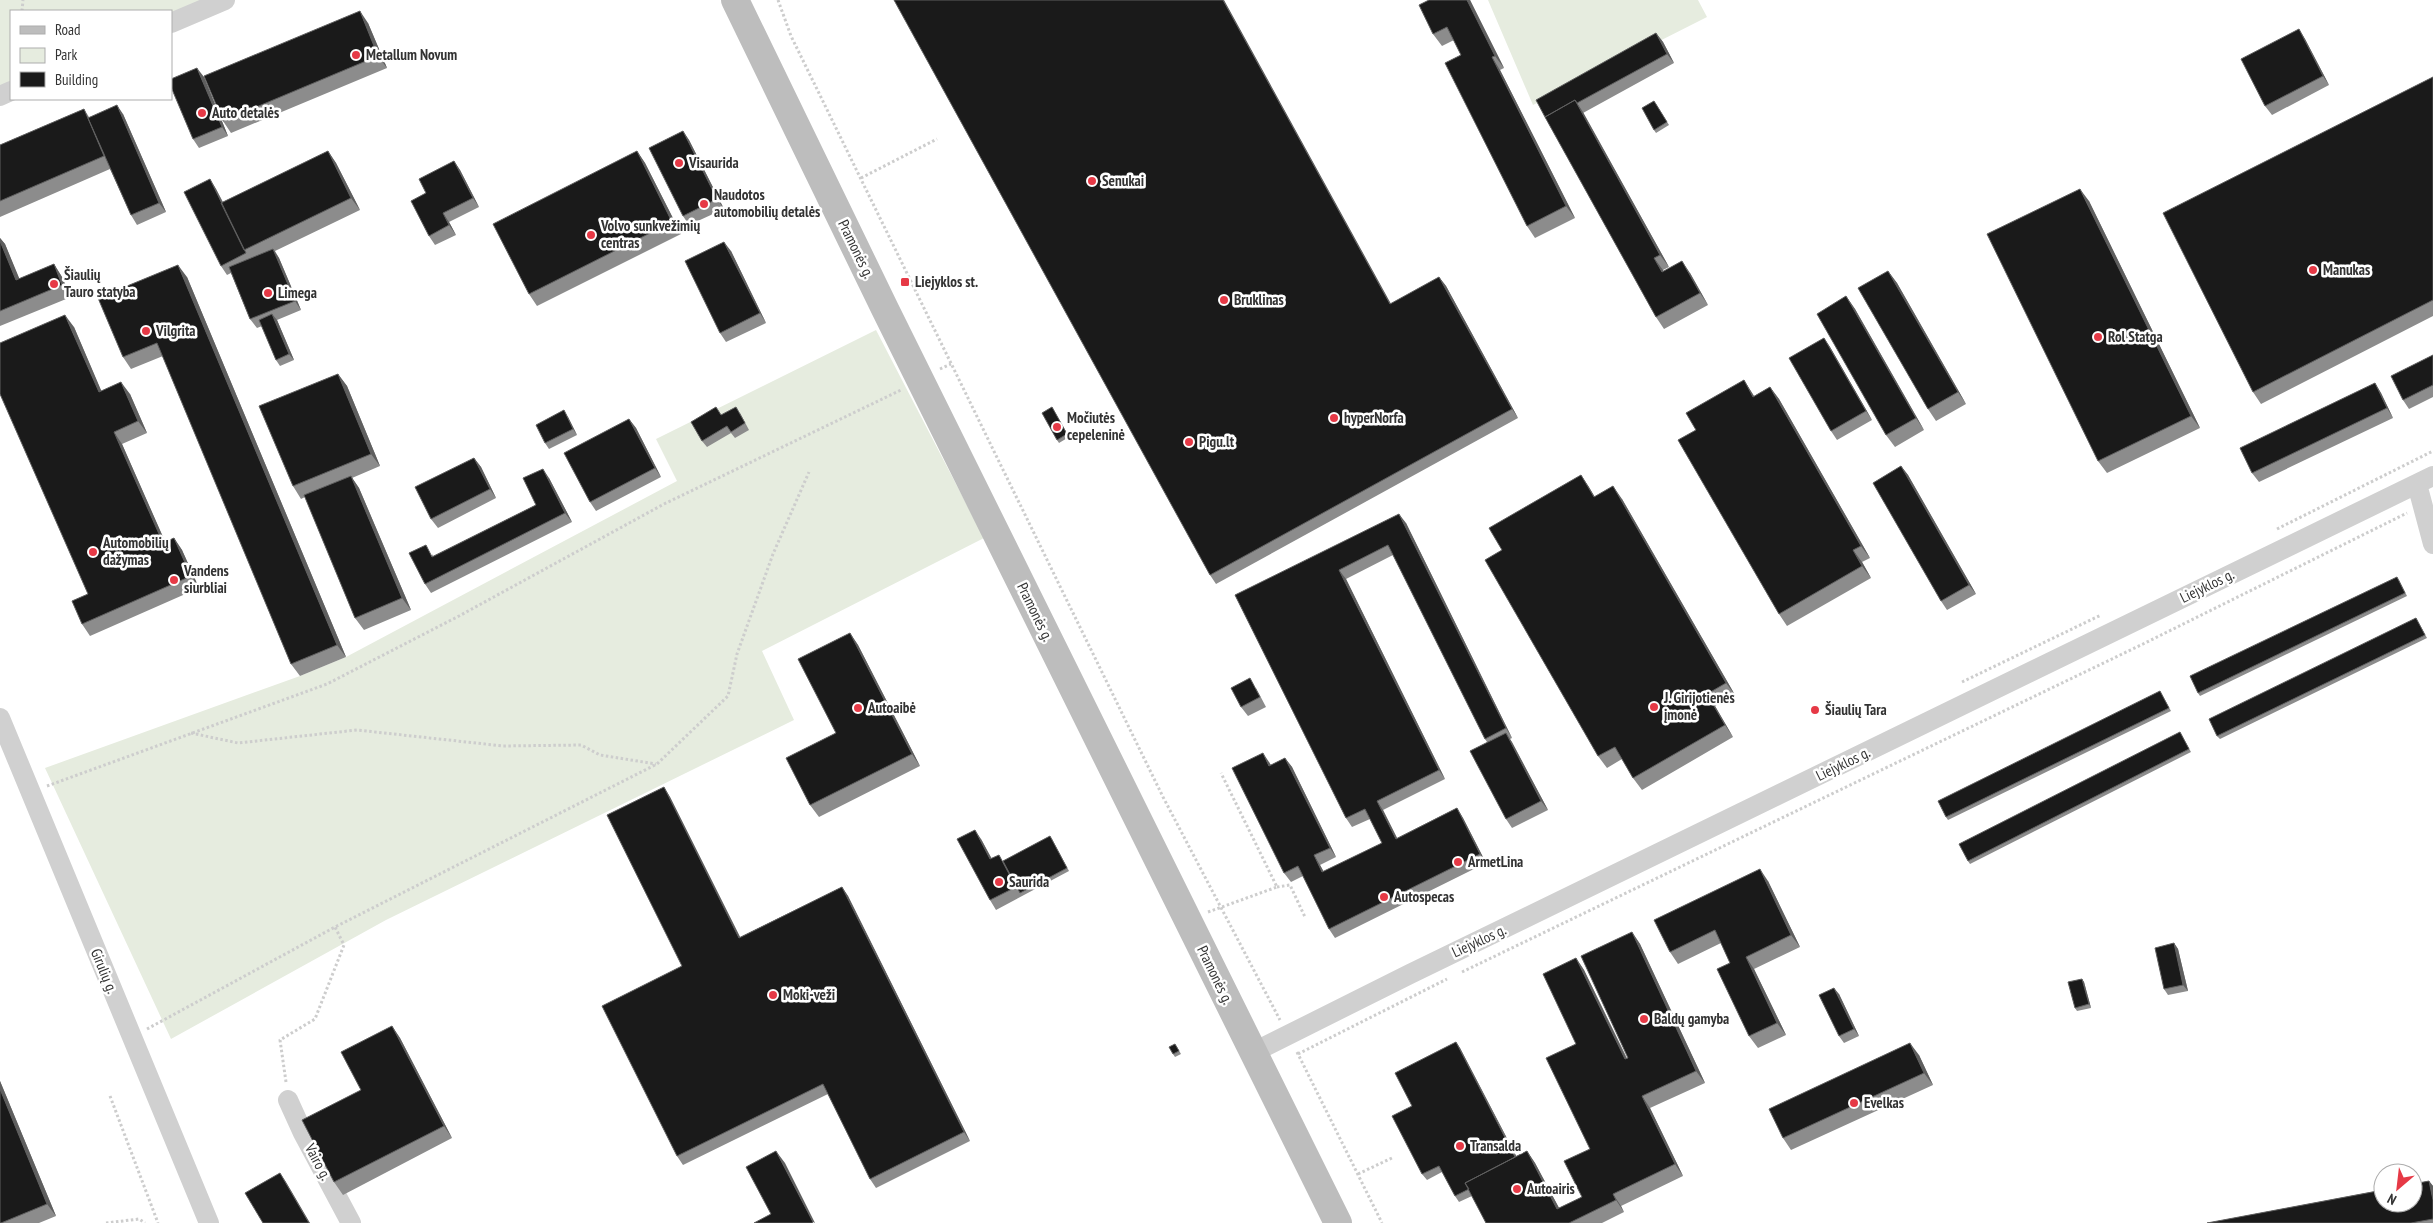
<svg xmlns="http://www.w3.org/2000/svg" width="2433" height="1223" viewBox="0 0 2433 1223" font-family="'PT Sans Narrow',sans-serif">
	<style>
		.green { fill: #e6ecdf }
		.lines { fill: none; stroke-linecap: round; stroke-linejoin: round }
		.path { stroke: #cdcdcd; stroke-width: 3; stroke-dasharray: 2.5 2.5; stroke-linecap: butt }
		.street { stroke: #d0d0d0; stroke-width: 20 }
		.secondary { stroke: #bdbdbd; stroke-width: 28 }
		.wall { fill: #8c8c8c }
		.shaded-wall { fill: #5f5f5f }
		.building { fill: #1a1a1a; stroke: #5f5f5f }
		.poi-dot { fill: #e63946; stroke: #fff; stroke-width: 2 }
		.labels { text-anchor: middle; stroke-width: 5; stroke-linejoin: round; paint-order: stroke }
		.poi-label { font-size: 15px; font-weight: bold; fill: #333; stroke: #fff; text-anchor: start }
		.street-label { font-size: 15px; fill: #333; stroke: #fff }
	</style>
	<rect width="100%" height="100%" fill="#fff"/>
	<!-- green -->
	<path class="green" d="M 0,0 L 225,0 L 171,23 L 171,11 L 11,11 L 11,91 L 0,96 Z
		M 1488,0 L 1698,0 L 1707,17 L 1533,105 Z
		M 876,330 L 984,538 L 762,651 L 794,720 L 386,920 L 171,1039 L 45,768 L 300,676 L 346,657 L 677,481 L 656,439 Z"/>
	<g class="lines">
		<!-- path -->
		<path class="path" d="M 778,0 L 791,36 L 1163,797 L 1280,1020
			M 22,11 L 23,0
			M 861,178 L 937,139
			M 940,369 L 951,364
			M 2277,529 L 2433,451
			M 1962,682 L 2101,615
			M 191,733 L 238,743 L 357,730 L 503,746 L 581,745 L 600,755 L 656,764
			M 47,786 L 327,684 L 459,616 L 664,504 L 901,390
			M 1277,887 L 1290,885 L 1305,917
			M 1208,912 L 1277,887 L 1221,773
			M 1462,972 L 2143,644 L 2407,513
			M 147,1029 L 335,927 L 657,764 L 728,696 L 737,654 L 773,554 L 809,472
			M 1297,1052 L 1382,1223
			M 1298,1054 L 1447,979
			M 286,1082 L 280,1040 L 315,1019 L 344,945 L 335,927
			M 110,1096 L 158,1223
			M 1358,1174 L 1394,1157
			M 106,1223 L 139,1219 L 145,1223"/>
		<!-- street -->
		<path class="street" d="M 171,23 L 225,0
			M 0,96 L 11,91
			M 2417,484 L 2433,544
			M 0,718 L 209,1223
			M 1254,1052 L 1410,974 L 2433,476
			M 288,1100 L 303,1133 L 351,1223"/>
		<!-- secondary -->
		<path class="secondary" d="M 735,0 L 885,309 L 1338,1223"/>
	</g>
	<!-- wall -->
	<path class="wall" d="M 1470,0 L 1504,68 L 1500,70 L 1575,218 L 1535,238 L 1527,226 L 1461,55 L 1454,40 L 1442,46 L 1433,34 Z
		M 368,23 L 387,68 L 231,133 L 223,121 Z
		M 2299,29 L 2305,39 L 2329,85 L 2272,115 L 2265,106 Z
		M 1656,33 L 1663,42 L 1674,63 L 1583,113 L 1669,267 L 1663,270 L 1663,271 L 1690,273 L 1708,305 L 1664,329 L 1656,317 L 1545,117 Z
		M 204,77 L 228,136 L 199,148 L 193,139 Z
		M 2433,77 L 2433,316 L 2261,404 L 2253,392 Z
		M 1656,104 L 1669,125 L 1656,133 L 1654,130 Z
		M 84,109 L 89,117 L 123,114 L 166,212 L 137,225 L 131,215 L 110,169 L 0,217 L 0,145 Z
		M 683,131 L 689,140 L 724,209 L 689,225 L 683,216 Z
		M 328,151 L 336,163 L 360,210 L 275,251 L 279,258 L 301,310 L 277,320 L 294,360 L 280,366 L 276,360 L 262,326 L 257,328 L 250,319 L 231,273 L 227,275 L 221,266 L 210,179 L 216,189 L 223,202 Z
		M 637,151 L 645,163 L 681,234 L 537,306 L 529,294 Z
		M 454,161 L 460,170 L 479,207 L 449,222 L 456,235 L 435,245 L 429,236 L 426,193 Z
		M 2089,201 L 2200,428 L 2107,473 L 2098,461 Z
		M 0,238 L 5,244 L 19,279 L 54,264 L 62,277 L 71,297 L 0,326 Z
		M 731,251 L 766,323 L 726,342 L 720,333 Z
		M 1888,271 L 1897,283 L 1966,404 L 1936,421 L 1928,409 Z
		M 187,277 L 346,657 L 300,676 L 291,664 L 163,356 L 131,369 L 123,357 Z
		M 1439,277 L 1446,286 L 1518,418 L 1216,584 L 1210,575 Z
		M 1846,296 L 1855,309 L 1924,430 L 1895,447 L 1886,435 Z
		M 74,327 L 101,391 L 130,394 L 147,433 L 122,444 L 165,542 L 174,538 L 182,550 L 199,588 L 90,636 L 82,624 L 88,594 Z
		M 1824,338 L 1830,347 L 1872,420 L 1837,440 L 1831,431 Z
		M 2433,355 L 2433,397 L 2409,409 L 2403,400 Z
		M 338,374 L 347,386 L 380,466 L 352,478 L 359,488 L 411,610 L 364,630 L 355,618 L 305,497 L 301,499 L 293,486 Z
		M 1744,380 L 1754,396 L 1770,387 L 1779,399 L 1870,558 L 1862,562 L 1871,578 L 1787,626 L 1779,614 L 1696,430 Z
		M 2375,383 L 2381,393 L 2393,418 L 2259,482 L 2252,473 Z
		M 1052,407 L 1069,437 L 1059,443 L 1057,440 Z
		M 740,413 L 749,430 L 735,438 L 731,433 L 707,447 L 702,441 L 722,415 Z
		M 568,417 L 577,435 L 549,449 L 545,443 Z
		M 629,419 L 636,428 L 661,477 L 596,511 L 590,502 Z
		M 474,458 L 481,467 L 496,498 L 438,528 L 431,519 Z
		M 1901,466 L 1908,475 L 1976,594 L 1947,610 L 1941,601 Z
		M 1581,475 L 1595,497 L 1622,499 L 1735,695 L 1715,706 L 1733,737 L 1642,790 L 1633,778 L 1622,759 L 1607,768 L 1598,756 L 1502,550 Z
		M 549,478 L 572,522 L 431,593 L 425,584 L 432,554 L 433,556 L 536,505 Z
		M 1406,523 L 1512,738 L 1510,739 L 1548,810 L 1512,828 L 1506,819 L 1487,742 L 1485,739 L 1393,555 L 1346,579 L 1445,779 L 1383,810 L 1397,838 L 1457,808 L 1463,818 L 1486,863 L 1335,938 L 1329,929 L 1303,876 L 1291,882 L 1284,873 L 1269,762 L 1271,765 L 1285,758 L 1292,767 L 1336,857 L 1320,865 L 1324,872 L 1382,843 L 1370,819 L 1352,827 L 1346,818 L 1235,595 Z
		M 2399,580 L 2407,596 L 2200,696 L 2198,693 Z
		M 2416,618 L 2427,638 L 2220,739 L 2217,736 Z
		M 850,633 L 858,645 L 920,766 L 819,817 L 810,805 L 836,733 Z
		M 1256,688 L 1266,707 L 1248,716 L 1241,707 Z
		M 2160,691 L 2171,711 L 1948,820 L 1946,817 Z
		M 2180,732 L 2191,752 L 1970,864 L 1968,861 Z
		M 664,787 L 670,797 L 740,937 L 842,887 L 848,896 L 970,1141 L 876,1188 L 870,1179 L 828,1094 L 683,1165 L 677,1156 L 682,966 Z
		M 981,839 L 992,859 L 1003,861 L 1052,839 L 1069,871 L 996,910 L 990,900 Z
		M 1768,881 L 1800,947 L 1754,969 L 1786,1035 L 1758,1048 L 1749,1036 L 1730,963 L 1721,943 L 1678,964 L 1670,952 Z
		M 1632,932 L 1640,944 L 1705,1083 L 1650,1108 L 1683,1176 L 1621,1206 L 1624,1212 L 1602,1223 L 1486,1223 L 1472,1196 L 1459,1202 L 1455,1196 L 1442,1172 L 1427,1180 L 1422,1174 L 1412,1106 L 1456,1042 L 1460,1048 L 1516,1156 L 1527,1151 L 1535,1163 L 1559,1208 L 1582,1197 L 1590,1149 L 1576,1044 L 1576,958 L 1584,970 L 1627,1058 L 1628,1058 Z
		M 2174,943 L 2178,949 L 2188,991 L 2168,995 L 2164,989 Z
		M 2082,979 L 2084,982 L 2091,1008 L 2077,1011 L 2075,1008 Z
		M 1839,994 L 1859,1036 L 1844,1043 L 1839,1036 Z
		M 392,1026 L 400,1038 L 452,1138 L 343,1195 L 334,1182 L 361,1090 Z
		M 1177,1047 L 1181,1054 L 1175,1057 L 1173,1054 Z
		M 1919,1055 L 1933,1085 L 1791,1150 L 1783,1138 Z
		M 0,1081 L 56,1216 L 39,1223 L 0,1223 Z
		M 2429,1181 L 2433,1186 L 2433,1223 L 2207,1223 Z"/>
	<!-- shaded-wall -->
	<path class="shaded-wall" d="M 1223,0 L 1224,0 L 1396,313 L 1390,304 Z
		M 1467,0 L 1470,0 L 1504,68 L 1495,56 Z
		M 360,11 L 368,23 L 387,68 L 378,56 Z
		M 2299,29 L 2305,39 L 2329,85 L 2323,76 Z
		M 1656,33 L 1663,42 L 1674,63 L 1667,54 Z
		M 1492,57 L 1500,70 L 1575,218 L 1566,206 Z
		M 197,68 L 204,77 L 228,136 L 222,127 Z
		M 1575,100 L 1583,112 L 1669,267 L 1660,255 Z
		M 117,105 L 123,114 L 166,212 L 159,203 Z
		M 683,131 L 689,140 L 724,209 L 717,199 Z
		M 328,151 L 336,163 L 360,210 L 351,198 Z
		M 637,151 L 645,163 L 681,234 L 672,222 Z
		M 454,161 L 460,170 L 479,207 L 473,198 Z
		M 210,179 L 216,189 L 246,249 L 245,250 Z
		M 2080,189 L 2089,201 L 2200,428 L 2191,416 Z
		M 443,213 L 449,222 L 456,235 L 449,225 Z
		M 0,238 L 5,244 L 25,292 L 16,280 L 0,241 Z
		M 724,242 L 731,251 L 766,323 L 760,313 Z
		M 273,249 L 279,258 L 301,310 L 295,301 Z
		M 1654,258 L 1663,270 L 1670,284 L 1662,272 Z
		M 1682,261 L 1690,273 L 1708,305 L 1700,293 Z
		M 54,264 L 62,277 L 71,297 L 62,285 Z
		M 178,265 L 187,277 L 346,657 L 337,645 Z
		M 1888,271 L 1897,283 L 1966,404 L 1958,392 Z
		M 1439,277 L 1446,286 L 1518,418 L 1512,409 Z
		M 1846,296 L 1855,309 L 1924,430 L 1916,418 Z
		M 272,314 L 277,320 L 294,360 L 289,354 Z
		M 65,315 L 74,327 L 107,404 L 99,392 Z
		M 1824,338 L 1830,347 L 1872,420 L 1866,411 Z
		M 338,374 L 347,386 L 380,466 L 371,454 Z
		M 1744,380 L 1752,393 L 1762,409 L 1753,397 Z
		M 121,382 L 130,394 L 147,433 L 138,421 Z
		M 2375,383 L 2381,393 L 2393,418 L 2387,408 Z
		M 1770,387 L 1779,399 L 1870,558 L 1861,546 Z
		M 564,410 L 568,417 L 577,435 L 573,429 Z
		M 629,419 L 636,428 L 661,477 L 655,468 Z
		M 114,432 L 122,444 L 171,555 L 163,543 Z
		M 474,458 L 481,467 L 496,498 L 490,489 Z
		M 1901,466 L 1908,475 L 1976,594 L 1969,585 Z
		M 543,469 L 549,478 L 572,522 L 565,513 Z
		M 1581,475 L 1589,487 L 1602,510 L 1594,497 Z
		M 351,476 L 359,488 L 411,610 L 402,598 Z
		M 1613,486 L 1622,499 L 1735,695 L 1726,683 Z
		M 1399,514 L 1406,523 L 1512,738 L 1506,728 Z
		M 174,538 L 182,550 L 199,588 L 191,576 Z
		M 1853,550 L 1862,562 L 1871,578 L 1862,566 Z
		M 1339,570 L 1346,579 L 1445,779 L 1439,770 Z
		M 850,633 L 858,645 L 920,766 L 912,754 Z
		M 1707,694 L 1715,706 L 1733,737 L 1725,725 Z
		M 1506,733 L 1512,742 L 1548,810 L 1541,801 Z
		M 1263,753 L 1269,762 L 1276,775 L 1269,766 Z
		M 1285,758 L 1292,767 L 1336,857 L 1330,848 Z
		M 664,787 L 670,797 L 745,947 L 739,938 Z
		M 1377,801 L 1383,810 L 1402,848 L 1396,839 Z
		M 1457,808 L 1463,818 L 1486,863 L 1480,854 Z
		M 975,830 L 981,839 L 997,869 L 990,859 Z
		M 1314,855 L 1320,865 L 1329,882 L 1322,872 Z
		M 1760,869 L 1768,881 L 1800,947 L 1791,935 Z
		M 842,887 L 848,896 L 970,1141 L 964,1132 Z
		M 1632,932 L 1640,944 L 1705,1083 L 1696,1071 Z
		M 2174,943 L 2178,949 L 2188,991 L 2183,985 Z
		M 1746,957 L 1754,969 L 1786,1035 L 1777,1023 Z
		M 1576,958 L 1584,970 L 1633,1072 L 1625,1059 Z
		M 2082,979 L 2084,982 L 2091,1008 L 2089,1004 Z
		M 1834,988 L 1839,994 L 1859,1036 L 1854,1029 Z
		M 392,1026 L 400,1038 L 452,1138 L 444,1126 Z
		M 1456,1042 L 1460,1048 L 1523,1169 L 1519,1163 Z
		M 1910,1043 L 1919,1055 L 1933,1085 L 1924,1073 Z
		M 0,1081 L 56,1216 L 47,1204 L 0,1089 Z
		M 1642,1096 L 1650,1108 L 1683,1176 L 1675,1164 Z
		M 776,1151 L 785,1163 L 815,1223 L 813,1222 Z
		M 1527,1151 L 1535,1163 L 1566,1221 L 1557,1209 Z
		M 280,1173 L 286,1182 L 310,1223 L 309,1223 Z
		M 2429,1181 L 2433,1186 L 2433,1200 Z
		M 1613,1194 L 1621,1206 L 1624,1212 L 1616,1200 Z"/>
	<!-- building -->
	<path class="building" d="M 894,0 L 1223,0 L 1390,304 L 1439,277 L 1512,409 L 1210,575 Z
		M 1429,0 L 1467,0 L 1495,56 L 1492,57 L 1566,206 L 1527,226 L 1445,63 L 1461,55 L 1447,27 L 1433,34 L 1419,5 Z
		M 360,11 L 378,56 L 223,121 L 204,76 Z
		M 2299,29 L 2323,76 L 2265,106 L 2241,59 Z
		M 1656,33 L 1667,54 L 1577,103 L 1575,100 L 1545,117 L 1536,100 Z
		M 197,68 L 222,127 L 193,139 L 171,87 L 171,79 Z
		M 2433,77 L 2433,300 L 2253,392 L 2163,213 Z
		M 1575,100 L 1660,255 L 1654,258 L 1662,272 L 1682,261 L 1700,293 L 1656,317 L 1545,117 Z
		M 1654,101 L 1667,122 L 1654,130 L 1642,108 Z
		M 117,105 L 159,203 L 131,215 L 88,118 Z
		M 84,109 L 104,156 L 0,201 L 0,145 Z
		M 683,131 L 717,199 L 683,216 L 649,148 Z
		M 328,151 L 351,198 L 244,250 L 221,203 Z
		M 637,151 L 672,222 L 529,294 L 493,224 Z
		M 454,161 L 473,198 L 443,213 L 449,225 L 429,236 L 411,201 L 426,193 L 419,179 Z
		M 210,179 L 246,253 L 221,266 L 184,192 Z
		M 2080,189 L 2191,416 L 2098,461 L 1987,234 Z
		M 0,241 L 16,280 L 54,264 L 62,285 L 0,311 Z
		M 724,242 L 760,313 L 720,333 L 685,261 Z
		M 273,249 L 295,301 L 250,319 L 229,267 Z
		M 178,265 L 337,645 L 291,664 L 157,343 L 123,357 L 98,298 Z
		M 1888,271 L 1958,392 L 1928,409 L 1858,288 Z
		M 1846,296 L 1916,418 L 1886,435 L 1817,314 Z
		M 272,314 L 289,354 L 276,360 L 259,320 Z
		M 65,315 L 99,392 L 121,382 L 138,421 L 114,432 L 163,543 L 174,538 L 191,576 L 82,624 L 72,601 L 88,594 L 0,394 L 0,343 Z
		M 1824,338 L 1866,411 L 1831,431 L 1789,358 Z
		M 2433,355 L 2433,385 L 2403,400 L 2391,376 Z
		M 338,374 L 371,454 L 293,486 L 259,406 Z
		M 1744,380 L 1753,397 L 1770,387 L 1861,546 L 1853,550 L 1862,566 L 1779,614 L 1678,440 L 1696,430 L 1686,413 Z
		M 2375,383 L 2387,408 L 2252,473 L 2240,448 Z
		M 716,407 L 721,415 L 736,407 L 745,423 L 731,432 L 727,426 L 702,441 L 691,422 Z
		M 1052,407 L 1067,434 L 1057,440 L 1042,413 Z
		M 564,410 L 573,429 L 545,443 L 536,425 Z
		M 629,419 L 655,468 L 590,502 L 564,453 Z
		M 474,458 L 490,489 L 431,519 L 415,487 Z
		M 1901,466 L 1969,585 L 1941,601 L 1873,483 Z
		M 543,469 L 565,513 L 425,584 L 409,553 L 426,545 L 432,557 L 536,505 L 523,478 Z
		M 1581,475 L 1594,497 L 1613,486 L 1726,683 L 1707,694 L 1725,725 L 1633,778 L 1615,747 L 1598,756 L 1485,560 L 1502,550 L 1489,528 Z
		M 351,476 L 402,598 L 355,618 L 304,495 Z
		M 1399,514 L 1506,728 L 1485,739 L 1388,545 L 1339,570 L 1439,770 L 1377,801 L 1396,839 L 1457,808 L 1480,854 L 1329,929 L 1298,866 L 1284,873 L 1232,768 L 1263,753 L 1269,766 L 1285,758 L 1330,848 L 1314,855 L 1322,872 L 1382,843 L 1365,809 L 1346,818 L 1235,595 Z
		M 2397,577 L 2405,593 L 2198,693 L 2190,676 Z
		M 2416,618 L 2425,635 L 2217,736 L 2209,719 Z
		M 850,633 L 912,754 L 810,805 L 786,758 L 836,733 L 798,659 Z
		M 1250,678 L 1260,697 L 1241,707 L 1231,688 Z
		M 2160,691 L 2169,708 L 1946,817 L 1938,801 Z
		M 2180,732 L 2189,749 L 1968,861 L 1959,844 Z
		M 1506,733 L 1541,801 L 1506,819 L 1470,751 Z
		M 664,787 L 739,938 L 842,887 L 964,1132 L 870,1179 L 823,1084 L 677,1156 L 602,1006 L 682,966 L 607,815 Z
		M 975,830 L 990,859 L 999,855 L 1016,887 L 990,900 L 957,839 Z
		M 1050,836 L 1067,868 L 1020,893 L 1003,861 Z
		M 1760,869 L 1791,935 L 1746,957 L 1777,1023 L 1749,1036 L 1717,969 L 1730,963 L 1715,930 L 1670,952 L 1654,920 Z
		M 1632,932 L 1696,1071 L 1642,1096 L 1675,1164 L 1613,1194 L 1616,1200 L 1569,1223 L 1486,1223 L 1465,1183 L 1527,1151 L 1557,1209 L 1582,1197 L 1564,1161 L 1590,1149 L 1546,1058 L 1576,1044 L 1543,974 L 1576,958 L 1625,1059 L 1628,1058 L 1581,956 Z
		M 2174,943 L 2183,985 L 2164,989 L 2155,948 Z
		M 2082,979 L 2089,1004 L 2075,1008 L 2068,982 Z
		M 1834,988 L 1854,1029 L 1839,1036 L 1819,995 Z
		M 392,1026 L 444,1126 L 334,1182 L 302,1120 L 361,1090 L 341,1052 Z
		M 1456,1042 L 1515,1157 L 1465,1183 L 1469,1189 L 1455,1196 L 1439,1166 L 1422,1174 L 1392,1116 L 1412,1106 L 1395,1073 Z
		M 1910,1043 L 1924,1073 L 1783,1138 L 1769,1109 Z
		M 1175,1044 L 1179,1051 L 1173,1054 L 1169,1047 Z
		M 0,1089 L 47,1204 L 1,1223 L 0,1223 Z
		M 776,1151 L 813,1222 L 812,1223 L 754,1223 L 771,1214 L 746,1167 Z
		M 280,1173 L 309,1223 L 263,1223 L 245,1193 Z
		M 2429,1181 L 2433,1200 L 2433,1219 L 2411,1223 L 2207,1223 L 2383,1190 L 2383,1203 L 2413,1203 L 2413,1184 Z"/>
	<!-- markers -->
	<g class="poi-dot">
		<circle cx="356" cy="55" r="5"/>
		<circle cx="202" cy="113" r="5"/>
		<circle cx="679" cy="163" r="5"/>
		<circle cx="1092" cy="181" r="5"/>
		<circle cx="704" cy="204" r="5"/>
		<circle cx="591" cy="235" r="5"/>
		<circle cx="2313" cy="270" r="5"/>
		<rect x="900" y="277" width="10" height="10" rx="2.5"/>
		<circle cx="54" cy="284" r="5"/>
		<circle cx="268" cy="293" r="5"/>
		<circle cx="1224" cy="300" r="5"/>
		<circle cx="146" cy="331" r="5"/>
		<circle cx="2098" cy="337" r="5"/>
		<circle cx="1334" cy="418" r="5"/>
		<circle cx="1057" cy="427" r="5"/>
		<circle cx="1189" cy="442" r="5"/>
		<circle cx="93" cy="552" r="5"/>
		<circle cx="174" cy="580" r="5"/>
		<circle cx="1654" cy="707" r="5"/>
		<circle cx="858" cy="708" r="5"/>
		<circle cx="1815" cy="710" r="5"/>
		<circle cx="1458" cy="862" r="5"/>
		<circle cx="999" cy="882" r="5"/>
		<circle cx="1384" cy="897" r="5"/>
		<circle cx="773" cy="995" r="5"/>
		<circle cx="1644" cy="1019" r="5"/>
		<circle cx="1854" cy="1103" r="5"/>
		<circle cx="1460" cy="1146" r="5"/>
		<circle cx="1517" cy="1189" r="5"/>
	</g>
	<g class="labels">
		<!-- poi labels -->
		<g class="poi-label">
			<text x="366" y="60">Metallum Novum</text>
			<text x="212" y="118">Auto detalės</text>
			<text x="689" y="168">Visaurida</text>
			<text x="1102" y="186">Senukai</text>
			<text x="714" y="200">Naudotos<tspan x="714" dy="17">automobilių detalės</tspan></text>
			<text x="601" y="231">Volvo sunkvežimių<tspan x="601" dy="17">centras</tspan></text>
			<text x="2323" y="275">Manukas</text>
			<text x="64" y="280">Šiaulių<tspan x="64" dy="17">Tauro statyba</tspan></text>
			<text x="915" y="287">Liejyklos st.</text>
			<text x="278" y="298">Limega</text>
			<text x="1234" y="305">Bruklinas</text>
			<text x="156" y="336">Vilgrita</text>
			<text x="2108" y="342">Rol Statga</text>
			<text x="1067" y="423">Močiutės<tspan x="1067" dy="17">cepeleninė</tspan></text>
			<text x="1344" y="423">hyperNorfa</text>
			<text x="1199" y="447">Pigu.lt</text>
			<text x="103" y="548">Automobilių<tspan x="103" dy="17">dažymas</tspan></text>
			<text x="184" y="576">Vandens<tspan x="184" dy="17">siurbliai</tspan></text>
			<text x="1664" y="703">J. Girijotienės<tspan x="1664" dy="17">įmonė</tspan></text>
			<text x="868" y="713">Autoaibė</text>
			<text x="1825" y="715">Šiaulių Tara</text>
			<text x="1468" y="867">ArmetLina</text>
			<text x="1009" y="887">Saurida</text>
			<text x="1394" y="902">Autospecas</text>
			<text x="783" y="1000">Moki-veži</text>
			<text x="1654" y="1024">Baldų gamyba</text>
			<text x="1864" y="1108">Evelkas</text>
			<text x="1470" y="1151">Transalda</text>
			<text x="1527" y="1194">Autoairis</text>
		</g>
		<!-- street labels -->
		<g class="street-label">
			<text transform="translate(856 249) rotate(64)" y="5">Pramonės g.</text>
			<text transform="translate(2207 586) rotate(-26)" y="5">Liejyklos g.</text>
			<text transform="translate(1035 612) rotate(64)" y="5">Pramonės g.</text>
			<text transform="translate(1843 764) rotate(-26)" y="5">Liejyklos g.</text>
			<text transform="translate(1479 941) rotate(-25)" y="5">Liejyklos g.</text>
			<text transform="translate(104 971) rotate(68)" y="5">Girulių g.</text>
			<text transform="translate(1215 975) rotate(64)" y="5">Pramonės g.</text>
			<text transform="translate(318 1162) rotate(62)" y="5">Vairo g.</text>
		</g>
	</g>
	<!-- legend -->
	<rect x="10" y="10" width="162" height="90" fill="#ffffff" stroke="#adadad"/>
	<rect x="20" y="26" width="25" height="8" fill="#bdbdbd" stroke="#adadad"/>
	<text x="55" y="35" font-size="15" fill="#333333">Road</text>
	<rect x="20" y="48" width="25" height="15" fill="#e6ecdf" stroke="#adadad"/>
	<text x="55" y="60" font-size="15" fill="#333333">Park</text>
	<rect x="20" y="72" width="25" height="15" fill="#1a1a1a" stroke="#adadad"/>
	<text x="55" y="85" font-size="15" fill="#333333">Building</text>
	<!-- north arrow -->
	<g transform="translate(2398 1188) rotate(208)"><circle r="24" fill="#ffffff" stroke="#adadad"/>
	<path d="M0-4L9 19L0 12L-9 19Z" fill="#e63946"/>
	<text y="-8" font-size="14" font-weight="bold" text-anchor="middle" fill="#333333">N</text>
	</g>
</svg>
